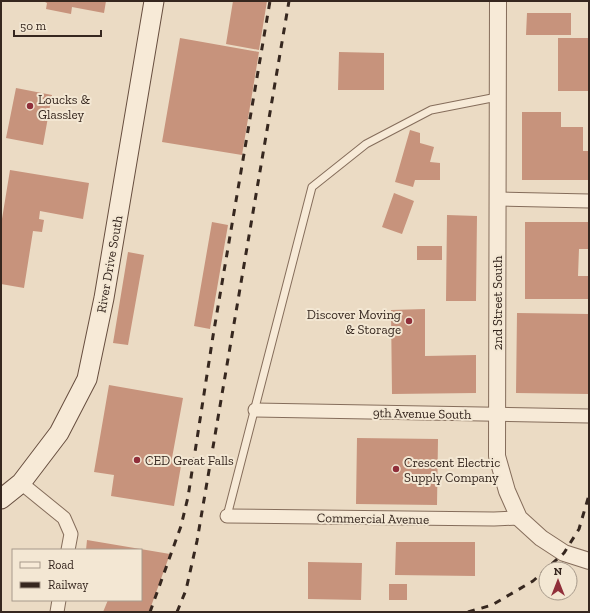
<svg xmlns="http://www.w3.org/2000/svg" width="590" height="613" viewBox="0 0 590 613" font-family="'Zilla Slab',serif">
	<style>
		.building { fill: #c7937c }
		.lines { fill: none; stroke-linecap: round; stroke-linejoin: round }
		.service-casing { stroke: #856d5b; stroke-width: 9 }
		.minor-casing { stroke: #856d5b; stroke-width: 15 }
		.tertiary-casing { stroke: #856d5b; stroke-width: 18 }
		.secondary-casing { stroke: #674e3f; stroke-width: 21 }
		.service { stroke: #f7ead7; stroke-width: 7 }
		.minor { stroke: #f7ead7; stroke-width: 13 }
		.tertiary { stroke: #f7ead7; stroke-width: 16 }
		.secondary { stroke: #f7ead7; stroke-width: 19 }
		.rail { stroke: #36271f; stroke-width: 3; stroke-dasharray: 7 7; stroke-linecap: butt }
		.poi-dot { fill: #902f3a; stroke: #f3e7d3; stroke-width: 1.5 }
		.labels { text-anchor: middle; stroke-width: 4; stroke-linejoin: round; paint-order: stroke }
		.poi-label { font-size: 13px; fill: #36271f; stroke: #f3e7d3; text-anchor: start }
		.street-label { font-size: 13px; fill: #36271f; stroke: #f3e7d3 }
	</style>
	<rect width="100%" height="100%" fill="#ebdbc4"/>
	<!-- building -->
	<path class="building" d="M 43,1 L 106,1 L 104,13 L 72,7 L 71,14 L 46,9 L 47,3 Z
		M 233,1 L 267,1 L 259,50 L 226,44 Z
		M 527,13 L 571,13 L 571,35 L 526,35 Z
		M 180,38 L 259,52 L 242,155 L 162,142 Z
		M 558,38 L 589,38 L 589,91 L 558,91 Z
		M 339,52 L 384,53 L 384,90 L 338,90 Z
		M 16,88 L 52,95 L 43,145 L 6,138 Z
		M 522,112 L 561,112 L 561,127 L 583,127 L 583,151 L 589,151 L 589,180 L 522,180 Z
		M 410,130 L 420,133 L 420,143 L 434,147 L 430,162 L 440,163 L 440,180 L 415,180 L 413,187 L 395,182 Z
		M 10,170 L 89,183 L 83,219 L 40,211 L 39,219 L 44,220 L 42,232 L 33,231 L 24,288 L 1,284 L 1,225 Z
		M 394,193 L 414,201 L 402,234 L 382,227 Z
		M 447,215 L 477,216 L 476,301 L 446,301 Z
		M 212,222 L 228,225 L 210,329 L 194,326 Z
		M 525,222 L 589,222 L 589,249 L 579,249 L 578,276 L 589,276 L 589,299 L 525,299 Z
		M 417,246 L 442,246 L 442,260 L 417,260 Z
		M 128,252 L 144,255 L 128,345 L 113,343 Z
		M 425,309 L 425,356 L 476,355 L 476,393 L 392,394 L 391,310 Z
		M 517,313 L 589,314 L 588,394 L 516,393 Z
		M 109,385 L 183,398 L 172,458 L 182,460 L 174,506 L 111,496 L 114,475 L 94,472 Z
		M 357,438 L 438,439 L 437,505 L 356,504 Z
		M 87,540 L 170,554 L 149,612 L 103,612 L 108,600 L 141,600 L 141,550 L 86,550 Z
		M 396,542 L 475,542 L 475,576 L 395,575 Z
		M 308,562 L 362,563 L 361,600 L 308,599 Z
		M 389,584 L 407,584 L 407,600 L 389,600 Z"/>
	<g class="lines">
		<!-- service casing -->
		<g class="service-casing">
			<path id="service" d="M 227,516 L 312,187 L 366,144 L 431,110 L 497,97"/>
		</g>
		<!-- minor casing -->
		<g class="minor-casing">
			<path id="minor" d="M 497,199 L 589,201
				M 255,410 L 589,416
				M 21,483 L 64,518 L 71,534 L 68,550
				M 227,516 L 494,519 L 519,518
				M 57,612 L 59,600"/>
		</g>
		<!-- tertiary casing -->
		<g class="tertiary-casing">
			<path id="tertiary" d="M 498,1 L 497,456 L 507,491 L 519,518 L 541,538 L 564,553 L 589,561"/>
		</g>
		<!-- secondary casing -->
		<g class="secondary-casing">
			<path id="secondary" d="M 1,499 L 21,483 L 59,433 L 87,379 L 104,298 L 154,1"/>
		</g>
		<!-- service -->
		<use href="#service" class="service"/>
		<!-- minor -->
		<use href="#minor" class="minor"/>
		<!-- tertiary -->
		<use href="#tertiary" class="tertiary"/>
		<!-- secondary -->
		<use href="#secondary" class="secondary"/>
		<!-- rail -->
		<path class="rail" d="M 150,612 L 181,526 L 188,497 L 213,336 L 270,1
			M 177,612 L 186,590 L 197,541 L 289,1
			M 468,612 L 492,605 L 533,581 L 564,553 L 579,529 L 589,495"/>
	</g>
	<!-- markers -->
	<g class="poi-dot">
		<circle cx="30" cy="106" r="4"/>
		<circle cx="409" cy="321" r="4"/>
		<circle cx="137" cy="460" r="4"/>
		<circle cx="396" cy="469" r="4"/>
	</g>
	<g class="labels">
		<!-- poi labels -->
		<g class="poi-label">
			<text x="38" y="104">Loucks &amp;<tspan x="38" dy="15">Glassley</tspan></text>
			<text x="401" y="319" text-anchor="end">Discover Moving<tspan x="401" dy="15">&amp; Storage</tspan></text>
			<text x="145" y="465">CED Great Falls</text>
			<text x="404" y="467">Crescent Electric<tspan x="404" dy="15">Supply Company</tspan></text>
		</g>
		<!-- street labels -->
		<g class="street-label">
			<text transform="translate(109 264) rotate(-80)" y="5">River Drive South</text>
			<text transform="translate(497 303) rotate(-90)" y="5">2nd Street South</text>
			<text transform="translate(422 413) rotate(1)" y="5">9th Avenue South</text>
			<text transform="translate(373 518) rotate(1)" y="5">Commercial Avenue</text>
		</g>
	</g>
	<!-- border -->
	<rect width="590" height="613" fill="none" stroke="#36271f" stroke-width="4"/>
	<!-- legend -->
	<rect x="12" y="549" width="130" height="52" fill="#f3e7d3" stroke="#a79a8b"/>
	<rect x="20" y="562" width="20" height="6" fill="#f7ead7" stroke="#a79a8b"/>
	<text x="48" y="569" font-size="12" fill="#36271f">Road</text>
	<rect x="20" y="582" width="20" height="6" fill="#36271f" stroke="#a79a8b"/>
	<text x="48" y="589" font-size="12" fill="#36271f">Railway</text>
	<!-- north arrow -->
	<g transform="translate(558 581)"><circle r="19" fill="#f3e7d3" stroke="#a79a8b"/>
	<path d="M0-3L7 15L0 10L-7 15Z" fill="#902f3a"/>
	<text y="-6" font-size="11" font-weight="bold" text-anchor="middle" fill="#36271f">N</text>
	</g>
	<!-- scale -->
	<path d="M14 30v6h87v-6" fill="none" stroke="#36271f" stroke-width="2"/>
	<text x="20" y="30" font-size="12" fill="#36271f" stroke="#f3e7d3" stroke-width="3" paint-order="stroke">50 m</text>
</svg>
